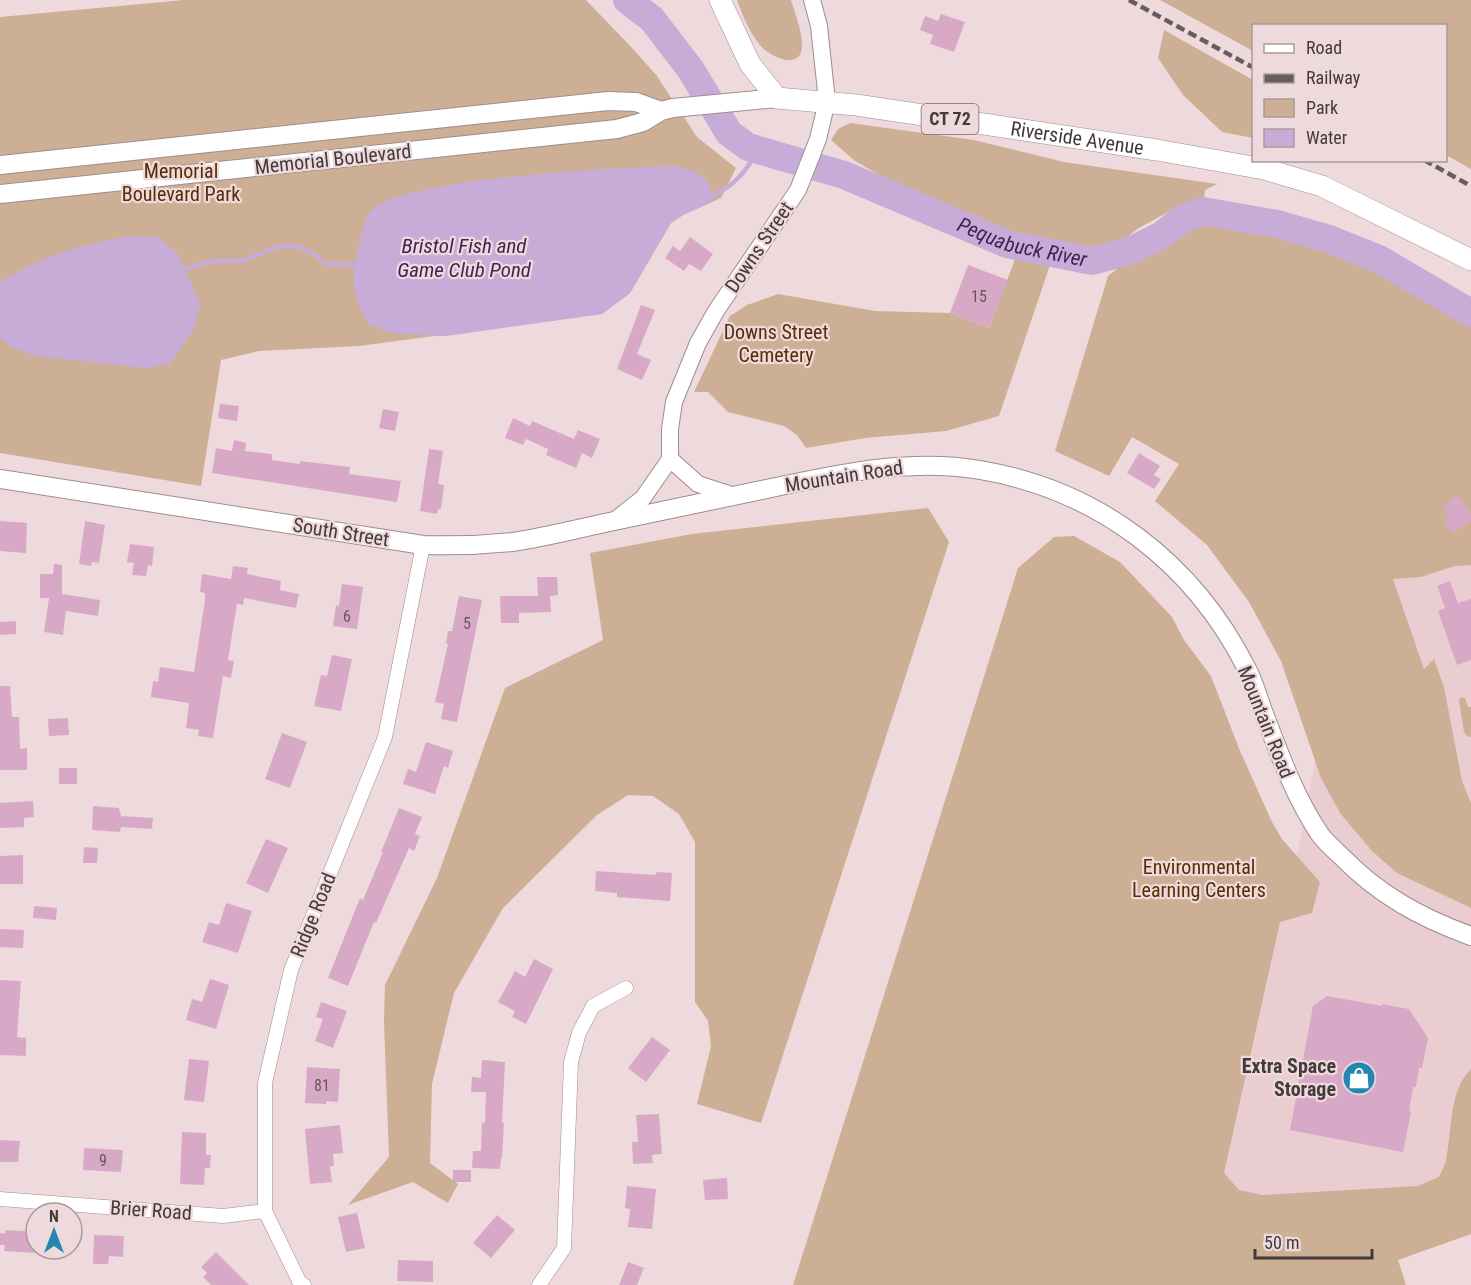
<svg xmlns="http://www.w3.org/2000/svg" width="1471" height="1285" viewBox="0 0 1471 1285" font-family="'Roboto Condensed',sans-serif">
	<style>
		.built { fill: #e9cdd1 }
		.green { fill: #cdaf95 }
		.water { fill: #c7acd7 }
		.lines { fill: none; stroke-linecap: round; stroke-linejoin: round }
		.stream { stroke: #c7acd7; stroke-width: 4.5 }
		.river { stroke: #c7acd7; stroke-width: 28 }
		.building { fill: #d8a9c6 }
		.minor-casing { stroke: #9e8c8f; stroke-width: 15 }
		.tertiary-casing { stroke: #9e8c8f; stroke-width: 18 }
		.secondary-casing { stroke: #9e8c8f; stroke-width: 20 }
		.trunk-casing { stroke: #9e8c8f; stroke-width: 22 }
		.minor { stroke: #fff; stroke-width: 14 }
		.tertiary { stroke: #fff; stroke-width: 16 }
		.secondary { stroke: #fff; stroke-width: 18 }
		.trunk { stroke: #fff; stroke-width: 21 }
		.rail { stroke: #675d5e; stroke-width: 4.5; stroke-dasharray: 9 4.5; stroke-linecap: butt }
		.labels { text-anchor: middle; stroke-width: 4.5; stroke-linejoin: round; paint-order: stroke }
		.number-label { font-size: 16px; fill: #68565e }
		.shield { fill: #eedadd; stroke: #766a6c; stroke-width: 1.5 }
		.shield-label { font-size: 18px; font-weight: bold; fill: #423a3b }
		.street-label { font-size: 20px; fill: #423a3b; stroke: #eedadd }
		.park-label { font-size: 20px; fill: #552e01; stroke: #eedadd }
		.poi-label { font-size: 20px; font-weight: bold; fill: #423a3b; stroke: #eedadd; text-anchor: end }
		.water-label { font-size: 21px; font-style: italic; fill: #431f54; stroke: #eedadd }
	</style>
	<rect width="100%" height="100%" fill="#eedadd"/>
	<!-- built -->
	<path class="built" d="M 1471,394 L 1471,1183 L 1210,1199 L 1265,911 L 1290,892 L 1320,736 Z"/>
	<!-- green -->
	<path class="green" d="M 184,0 L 586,0 L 634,50 L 657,76 L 697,137 L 736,168 L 721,198 L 683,215 L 671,223 L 630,293 L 602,314 L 359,346 L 259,351 L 221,360 L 201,486 L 0,453 L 0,17 Z
		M 737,0 L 791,0 C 795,14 802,30 802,45 C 802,72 770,57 760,45 C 749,32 743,16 737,0 Z
		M 1160,0 L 1471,0 L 1471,169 L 1446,155 L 1446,26 L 1254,26 L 1253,51 Z
		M 1164,30 L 1253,80 L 1253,138 L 1222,132 L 1183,95 L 1158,58 Z
		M 850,123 L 974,140 L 1064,162 L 1217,184 L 1205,190 L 1204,199 L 1181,205 L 1137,229 L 1124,240 L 1106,246 L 1083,248 L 1041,243 L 1010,236 L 888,180 L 855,161 L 831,140 L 838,129 Z
		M 1217,220 L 1279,232 L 1375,269 L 1471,323 L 1471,565 L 1455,566 L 1421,577 L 1393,579 L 1424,669 L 1434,659 L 1444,687 L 1462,781 L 1471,803 L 1471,908 L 1397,873 L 1372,851 L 1340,813 L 1321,778 L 1281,661 L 1249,602 L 1207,545 L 1155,501 L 1179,464 L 1132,437 L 1109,476 L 1055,451 L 1108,276 L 1121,266 L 1150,253 L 1193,226 Z
		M 1017,254 L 1051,262 L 999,416 L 946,431 L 865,438 L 806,448 L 797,435 L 784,426 L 728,412 L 708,392 L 694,392 L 730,316 L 747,305 L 778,294 L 875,311 L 950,313 L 989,328 Z
		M 928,508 L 949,542 L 761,1123 L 697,1104 L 711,1046 L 708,1021 L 695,1002 L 695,842 L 679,814 L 653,796 L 628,795 L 597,815 L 503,908 L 454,993 L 432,1084 L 430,1163 L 458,1184 L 448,1203 L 413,1182 L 348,1205 L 389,1157 L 384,1022 L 385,985 L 437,878 L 505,688 L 603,640 L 590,553 L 692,534 Z
		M 1074,536 L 1120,562 L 1172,617 L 1184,640 L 1211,676 L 1240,751 L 1272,822 L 1282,839 L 1320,882 L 1312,913 L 1280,922 L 1224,1173 L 1239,1190 L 1262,1195 L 1418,1186 L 1439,1177 C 1441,1172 1445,1166 1446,1160 C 1452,1132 1449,1089 1471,1069 L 1471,1234 L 1398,1260 L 1406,1285 L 793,1285 L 1018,568 L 1054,537 Z
		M 1461,697 L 1465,698 L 1468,707 L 1471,707 L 1471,737 L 1467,736 L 1464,732 L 1459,700 Z"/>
	<!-- water -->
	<path class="water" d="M 676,166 C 699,172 710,176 713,201 L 683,215 L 671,223 L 630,293 L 602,314 L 446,336 L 391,333 L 368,324 C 351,290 350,274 361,237 C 363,229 365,217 371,211 C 402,178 623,167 676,166 Z
		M 130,236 L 158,237 L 178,254 L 200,303 L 195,327 L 170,364 L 146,368 L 36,356 L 11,347 L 0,338 L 0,282 C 40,256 84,244 130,236 Z"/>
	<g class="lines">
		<!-- stream -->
		<path class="stream" d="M 707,196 C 730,192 748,170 757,150
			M 179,270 L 214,261 L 242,261 L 281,246 L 298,246 L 314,254 L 326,264 L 357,265"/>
		<!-- river -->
		<path class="river" id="s1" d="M 627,0 L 652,19 L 691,70 L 729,133 L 748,147 L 844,175 L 1007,244 L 1092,261 L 1130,251 L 1162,235 L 1182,219 L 1203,211 L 1277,224 L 1329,239 L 1379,259 L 1471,313"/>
	</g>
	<!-- building -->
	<path class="building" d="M 941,14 L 965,22 L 954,52 L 930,44 L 933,35 L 920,30 L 925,16 L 938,21 Z
		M 690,237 L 713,254 L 701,271 L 689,264 L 684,271 L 665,258 L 673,246 L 680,251 Z
		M 968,265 L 1008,280 L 989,328 L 950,313 Z
		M 641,305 L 655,310 L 637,354 L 651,360 L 642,380 L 617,369 Z
		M 220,404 L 239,406 L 237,421 L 218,418 Z
		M 383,409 L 399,412 L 395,431 L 379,428 Z
		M 513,418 L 530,426 L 532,421 L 574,439 L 578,430 L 600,439 L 592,458 L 582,453 L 576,468 L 546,455 L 548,449 L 526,439 L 523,445 L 505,438 Z
		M 234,440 L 246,443 L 245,451 L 272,454 L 272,460 L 300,464 L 300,461 L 350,467 L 349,474 L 401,481 L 397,502 L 212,473 L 216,448 L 232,451 Z
		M 429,449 L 443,451 L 438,484 L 444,485 L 441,509 L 438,509 L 437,514 L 420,511 Z
		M 1139,453 L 1160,466 L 1154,475 L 1161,479 L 1154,489 L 1127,473 Z
		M 1458,495 L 1471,514 L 1471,521 L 1453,533 L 1444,520 L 1449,516 L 1442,506 Z
		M 0,521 L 27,523 L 26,553 L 0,551 Z
		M 85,521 L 105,525 L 99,563 L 92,562 L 91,566 L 79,564 Z
		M 130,544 L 154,547 L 152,566 L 148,565 L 146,576 L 132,575 L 134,563 L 127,562 Z
		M 54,564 L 62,565 L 62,594 L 100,600 L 98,616 L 66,611 L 63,635 L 44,632 L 49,598 L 40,598 L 40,574 L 53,574 Z
		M 233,566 L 248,568 L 247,574 L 281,581 L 280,590 L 299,594 L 296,608 L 244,598 L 243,605 L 237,604 L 228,660 L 234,661 L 231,678 L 223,676 L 213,738 L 198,736 L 199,730 L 186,728 L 189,703 L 151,697 L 153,681 L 158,682 L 160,667 L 194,672 L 205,600 L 205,593 L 200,592 L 202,574 L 231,579 Z
		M 537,577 L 557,577 L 558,595 L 550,596 L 551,612 L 519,613 L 519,623 L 501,623 L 500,596 L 538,596 Z
		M 1450,581 L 1458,603 L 1471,599 L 1471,660 L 1457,665 L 1438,611 L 1445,608 L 1437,586 Z
		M 342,584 L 363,587 L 357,629 L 333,626 L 336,605 L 339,606 Z
		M 459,596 L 482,600 L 457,722 L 441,719 L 444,704 L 435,702 L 448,644 L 446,643 L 448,631 L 452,631 Z
		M 16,621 L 16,634 L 0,635 L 0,622 Z
		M 332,655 L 352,659 L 341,711 L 314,706 L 321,675 L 327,676 Z
		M 0,686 L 10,686 L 12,717 L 19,717 L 20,749 L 27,748 L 27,770 L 0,770 Z
		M 68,718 L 69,735 L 49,736 L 48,719 Z
		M 282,733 L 307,742 L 290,788 L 265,779 Z
		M 426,742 L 453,751 L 448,768 L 444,766 L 435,794 L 403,784 L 408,769 L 416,772 Z
		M 59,768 L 77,768 L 77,784 L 59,784 Z
		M 33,801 L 34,817 L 24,818 L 24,827 L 0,828 L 0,803 Z
		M 93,806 L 119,808 L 121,816 L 153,818 L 152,829 L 121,827 L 120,832 L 92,830 Z
		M 399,808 L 422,817 L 415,834 L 420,836 L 414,851 L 409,848 L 376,923 L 374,922 L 348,986 L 328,978 L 360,898 L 363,900 L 383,852 L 381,852 Z
		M 266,839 L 288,848 L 268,893 L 246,883 Z
		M 84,847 L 98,848 L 97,863 L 83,863 Z
		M 23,855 L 23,884 L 0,884 L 0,856 Z
		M 596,871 L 655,875 L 657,872 L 672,873 L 670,901 L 617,897 L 617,893 L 595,891 Z
		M 226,903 L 252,911 L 238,953 L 202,942 L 209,922 L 219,925 Z
		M 34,906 L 57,908 L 56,920 L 33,918 Z
		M 0,929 L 24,930 L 23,948 L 0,947 Z
		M 534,959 L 553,969 L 526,1024 L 512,1017 L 515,1011 L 498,1002 L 515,971 L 525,977 Z
		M 210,979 L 229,985 L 216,1029 L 186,1020 L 192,999 L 202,1002 Z
		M 0,980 L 21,981 L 17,1037 L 26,1038 L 26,1056 L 0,1055 Z
		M 1327,996 L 1382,1006 L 1382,1004 L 1409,1009 L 1428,1038 L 1422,1068 L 1419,1068 L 1416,1087 L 1413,1087 L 1409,1111 L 1411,1112 L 1403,1152 L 1290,1130 L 1313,1006 Z
		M 321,1002 L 347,1011 L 333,1048 L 315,1041 L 323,1019 L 316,1017 Z
		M 652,1037 L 670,1050 L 646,1082 L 628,1068 Z
		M 189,1059 L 209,1061 L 204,1102 L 184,1100 Z
		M 482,1060 L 505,1062 L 502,1123 L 504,1123 L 502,1158 L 501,1158 L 500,1169 L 472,1168 L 473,1151 L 481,1151 L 482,1122 L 485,1123 L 486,1092 L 471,1092 L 472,1077 L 481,1078 Z
		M 307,1067 L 340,1069 L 338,1102 L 326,1101 L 326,1104 L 305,1103 Z
		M 659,1114 L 662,1154 L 652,1155 L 653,1163 L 633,1164 L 632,1142 L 638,1142 L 636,1115 Z
		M 340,1125 L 343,1153 L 333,1154 L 334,1166 L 330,1166 L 332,1182 L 310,1184 L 305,1129 Z
		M 182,1132 L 206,1133 L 206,1155 L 211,1155 L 210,1168 L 205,1168 L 204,1185 L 180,1184 Z
		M 0,1140 L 20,1141 L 18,1162 L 0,1162 Z
		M 84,1148 L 123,1150 L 121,1172 L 83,1170 Z
		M 453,1170 L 471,1170 L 471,1182 L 453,1182 Z
		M 727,1178 L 728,1199 L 705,1200 L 703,1180 Z
		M 627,1186 L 656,1189 L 652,1229 L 628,1227 L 630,1209 L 625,1208 Z
		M 357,1213 L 365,1248 L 346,1252 L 338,1217 Z
		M 497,1215 L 515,1230 L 491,1258 L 473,1243 Z
		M 6,1230 L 36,1232 L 36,1253 L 4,1251 L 5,1245 L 0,1245 L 0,1233 L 5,1234 Z
		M 94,1235 L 124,1236 L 123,1257 L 109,1256 L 108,1264 L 93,1264 Z
		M 216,1252 L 249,1285 L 211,1285 L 203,1277 L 207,1273 L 201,1267 Z
		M 398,1260 L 433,1261 L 433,1282 L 397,1281 Z
		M 628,1262 L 644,1268 L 637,1285 L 619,1285 Z"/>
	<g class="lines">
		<!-- minor casing -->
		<g class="minor-casing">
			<path id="minor" d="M 0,1199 L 223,1216 L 265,1211
				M 304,1285 L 300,1283 L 265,1211 L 265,1083 L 291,970 L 385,737 L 423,545
				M 539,1285 L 564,1248 L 571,1062 L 579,1033 L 593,1006 L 626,988"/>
		</g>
		<!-- tertiary casing -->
		<g class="tertiary-casing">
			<path id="tertiary" d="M 670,459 L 698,484 L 735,496
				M 614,521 L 643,498 L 670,459 L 670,429 L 674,402 L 698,343 L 716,311 L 798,190 L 818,139 L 827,101 L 819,26 L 812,0"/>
		</g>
		<!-- secondary casing -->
		<g class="secondary-casing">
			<path id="secondary" d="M 0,165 L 608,101 L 636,102 L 661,111
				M 0,194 L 617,129 L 643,122 L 661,111 L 673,108 L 777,98
				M 0,479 L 423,545 C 453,546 482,545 512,542 C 548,537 584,527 619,520 C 672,509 724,498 776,487 C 843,473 911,458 980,470 C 1098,490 1193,562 1247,669 C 1254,682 1258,697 1263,711 C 1279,753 1294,795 1319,833 C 1325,842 1334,849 1341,856 C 1379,895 1421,918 1471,936"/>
		</g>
		<!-- trunk casing -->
		<g class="trunk-casing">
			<g id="trunk">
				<path id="s2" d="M 720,0 L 750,64 L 777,98 L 856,105 L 1157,150 L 1264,169 L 1322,186 L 1471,260"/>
			</g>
		</g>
		<!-- minor -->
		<use href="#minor" class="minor"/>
		<!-- tertiary -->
		<use href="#tertiary" class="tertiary"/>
		<!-- secondary -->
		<use href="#secondary" class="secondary"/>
		<!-- trunk -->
		<use href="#trunk" class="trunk"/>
		<!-- rail -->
		<path class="rail" d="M 1129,0 L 1254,68
			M 1424,160 L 1471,186"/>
	</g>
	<!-- icons -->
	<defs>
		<g id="shop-disc" transform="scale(1.725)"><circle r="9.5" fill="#2487b1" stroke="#eedadd"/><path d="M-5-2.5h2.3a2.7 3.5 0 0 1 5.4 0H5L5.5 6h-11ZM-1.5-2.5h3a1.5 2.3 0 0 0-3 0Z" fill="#fff"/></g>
	</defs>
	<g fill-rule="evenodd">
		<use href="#shop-disc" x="1359" y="1078"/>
	</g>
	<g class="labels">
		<!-- number labels -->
		<g class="number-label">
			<text x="979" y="302">15</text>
			<text x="347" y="622">6</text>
			<text x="467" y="629">5</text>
			<text x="322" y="1091">81</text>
			<text x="103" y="1166">9</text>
		</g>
		<!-- shield labels -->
		<rect class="shield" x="921.5" y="104" width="57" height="30" rx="4.5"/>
		<g class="shield-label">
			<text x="950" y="125">CT 72</text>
		</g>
		<!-- street labels -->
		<g class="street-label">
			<text dy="7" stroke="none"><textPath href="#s2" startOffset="417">Riverside Avenue</textPath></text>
			<text transform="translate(333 159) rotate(-6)" y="7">Memorial Boulevard</text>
			<text transform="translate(759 247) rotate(-56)" y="7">Downs Street</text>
			<text transform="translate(844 476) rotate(-9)" y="7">Mountain Road</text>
			<text transform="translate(341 532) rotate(9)" y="7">South Street</text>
			<text transform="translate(1266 722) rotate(68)" y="7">Mountain Road</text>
			<text transform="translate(313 915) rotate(-68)" y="7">Ridge Road</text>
			<text transform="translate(151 1210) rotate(4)" y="7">Brier Road</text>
		</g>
		<!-- park labels -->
		<g class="park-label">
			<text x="181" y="178">Memorial<tspan x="181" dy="23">Boulevard Park</tspan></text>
			<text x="776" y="339">Downs Street<tspan x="776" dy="23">Cemetery</tspan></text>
			<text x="1199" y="874">Environmental<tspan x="1199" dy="23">Learning Centers</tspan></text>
		</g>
		<!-- poi labels -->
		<g class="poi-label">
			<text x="1336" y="1073">Extra Space<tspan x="1336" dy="23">Storage</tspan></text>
		</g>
		<!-- water labels -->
		<g class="water-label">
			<text dy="7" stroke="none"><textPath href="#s1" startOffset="484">Pequabuck River</textPath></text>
			<text x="464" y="253">Bristol Fish and<tspan x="464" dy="24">Game Club Pond</tspan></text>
		</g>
	</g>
	<!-- legend -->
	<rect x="1252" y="24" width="195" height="138" fill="#eedadd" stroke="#a99a9c" stroke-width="1.5"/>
	<rect x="1264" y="44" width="30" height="9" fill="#ffffff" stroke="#a99a9c" stroke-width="1.5"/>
	<text x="1306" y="54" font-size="18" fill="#423a3b">Road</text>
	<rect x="1264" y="74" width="30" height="9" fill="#675d5e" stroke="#a99a9c" stroke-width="1.5"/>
	<text x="1306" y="84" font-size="18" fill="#423a3b">Railway</text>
	<rect x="1264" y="99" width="30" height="18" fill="#cdaf95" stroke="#a99a9c" stroke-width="1.5"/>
	<text x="1306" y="114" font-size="18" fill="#423a3b">Park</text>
	<rect x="1264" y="129" width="30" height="18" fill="#c7acd7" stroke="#a99a9c" stroke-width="1.5"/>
	<text x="1306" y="144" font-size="18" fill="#423a3b">Water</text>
	<!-- north arrow -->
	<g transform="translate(54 1231)"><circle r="28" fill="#eedadd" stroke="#a99a9c" stroke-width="1.5"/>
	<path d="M0-4.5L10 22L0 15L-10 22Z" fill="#2487b1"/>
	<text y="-9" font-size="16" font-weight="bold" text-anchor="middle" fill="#423a3b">N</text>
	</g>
	<!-- scale -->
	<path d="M1255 1249v9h117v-9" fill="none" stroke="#423a3b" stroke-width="3"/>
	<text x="1264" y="1249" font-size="18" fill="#423a3b" stroke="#eedadd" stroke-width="4.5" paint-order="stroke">50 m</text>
</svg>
